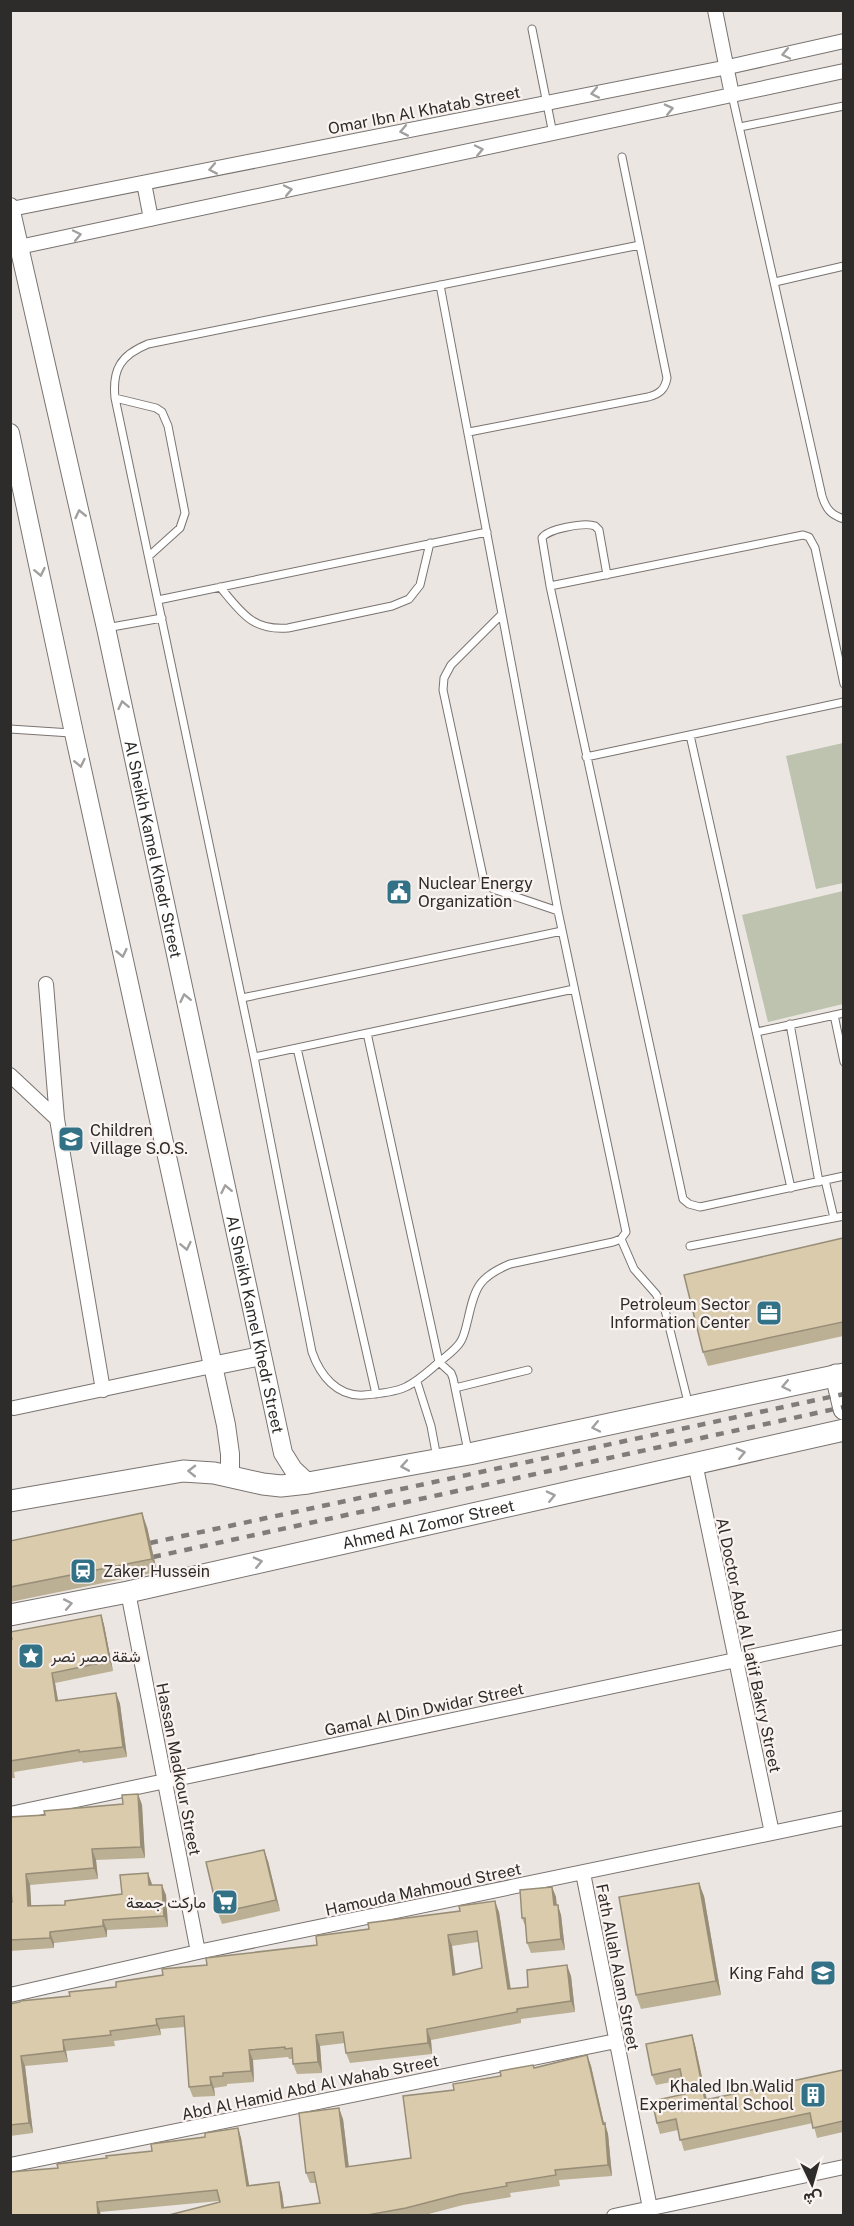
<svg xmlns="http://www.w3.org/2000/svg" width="854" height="2226" viewBox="0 0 854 2226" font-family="'Public Sans',Vazirmatn,sans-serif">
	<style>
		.green { fill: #bdc3ae }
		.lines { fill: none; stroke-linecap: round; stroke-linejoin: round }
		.service-casing { stroke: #7a7471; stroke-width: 9 }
		.minor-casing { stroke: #7a7471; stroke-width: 16 }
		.secondary-casing { stroke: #7a7471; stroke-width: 20 }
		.primary-casing { stroke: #7a7471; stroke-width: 23 }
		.service { stroke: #fff; stroke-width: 7 }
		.minor { stroke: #fff; stroke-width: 14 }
		.secondary { stroke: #fff; stroke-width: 18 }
		.primary { stroke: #fff; stroke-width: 21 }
		.rail { stroke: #807c79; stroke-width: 4.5; stroke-dasharray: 8 8; stroke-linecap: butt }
		.wall { fill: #bbaf94; fill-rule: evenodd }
		.shaded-wall { fill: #988e78 }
		.building { fill: #d9cbac; stroke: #988e78; stroke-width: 1.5; fill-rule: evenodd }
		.oneway { stroke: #a1a09f }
		.labels { text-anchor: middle; stroke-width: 4.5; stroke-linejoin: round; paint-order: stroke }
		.street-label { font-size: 16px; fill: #2e2c2a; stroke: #faf3f0 }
		.poi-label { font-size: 16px; fill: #2e2c2a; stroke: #faf3f0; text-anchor: start }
	</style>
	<rect width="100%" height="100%" fill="#ece6e2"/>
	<!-- green -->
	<path class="green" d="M 843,743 L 843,883 L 816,889 L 786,756 Z
		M 843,891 L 843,1004 L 768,1022 L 742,915 Z"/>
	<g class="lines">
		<!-- service casing -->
		<g class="service-casing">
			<path id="service" d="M 532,29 L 553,134
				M 732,95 L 822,496 C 826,509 831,515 844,519
				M 740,127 L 844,106
				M 775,282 L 844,266
				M 440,285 L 558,911 L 626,1232 L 621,1239 L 613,1242 L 510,1264 C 479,1277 475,1287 468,1319 C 466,1326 465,1334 461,1341 C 456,1350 446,1356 438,1363 C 410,1388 403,1392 364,1395 C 337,1397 320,1375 312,1352 L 254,1057 L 115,398 C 112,369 121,355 148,344 L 640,245
				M 115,398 L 156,408 L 162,412 L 168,426 L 185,513 L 180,528 L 149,556
				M 469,432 L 648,397 C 660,394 665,389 667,378 L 622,157
				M 607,575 L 599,530 L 595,526 C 585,522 547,529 542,538 L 550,586 L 683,1199 L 689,1204 L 700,1207 L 844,1176
				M 550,586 L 803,535 L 809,537 L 815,548 L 844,684
				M 220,587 C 241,612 252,631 288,628 L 392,606 L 409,599 L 420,585 L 430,543
				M 158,600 L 487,532
				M 501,615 L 451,665 L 444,678 L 443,690 L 484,881 L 493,889 L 558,911
				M 106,628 L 162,618
				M 10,729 L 71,733
				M 690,735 L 791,1188
				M 586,757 L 844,702
				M 242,998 L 562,931
				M 834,1015 L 844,1062
				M 790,1024 L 819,1182
				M 757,1032 L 844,1013
				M 367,1033 L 439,1362 L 451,1373 L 453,1378 L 468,1451
				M 297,1048 L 376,1394
				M 254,1057 L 574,989
				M 825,1180 L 834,1218
				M 621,1239 L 634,1269 L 656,1294 L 665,1310 L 689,1406
				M 690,1246 L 844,1216
				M 417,1382 L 431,1426 L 437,1458
				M 455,1388 L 528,1370"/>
		</g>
		<!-- minor casing -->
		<g class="minor-casing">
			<path id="minor" d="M 715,10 L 732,95
				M 144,183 L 151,219
				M 11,209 L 728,67 L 844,41
				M 19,247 L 844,71
				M 46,984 L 57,1119 L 103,1390
				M 10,1075 L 57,1119
				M 14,1408 L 212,1366
				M 695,1463 L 772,1833
				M 128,1592 L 198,1952
				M 10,1814 L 844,1637
				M 583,1873 L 650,2208
				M 10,1995 L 198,1952 L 844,1818
				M 10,2165 L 616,2041
				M 614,2216 L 844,2167"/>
		</g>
		<!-- secondary casing -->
		<g class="secondary-casing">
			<g id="secondary">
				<path id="s1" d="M 10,207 L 106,628 L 283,1453 L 293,1469 L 308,1483"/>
				<path d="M 10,433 L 74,733 L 226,1425 L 230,1454 L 230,1476"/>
				<path d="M 212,1366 L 261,1356"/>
			</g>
		</g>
		<!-- primary casing -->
		<g class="primary-casing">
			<g id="primary">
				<path d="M 836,1375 L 844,1409"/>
				<path d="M 10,1501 L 183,1471 L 214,1473 L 263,1484 L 281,1486 L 308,1483 L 469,1454 L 844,1374"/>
				<path id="s2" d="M 10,1615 L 128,1592 L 844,1430"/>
			</g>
		</g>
		<!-- service -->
		<use href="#service" class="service"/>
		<!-- minor -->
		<use href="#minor" class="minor"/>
		<!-- secondary -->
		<use href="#secondary" class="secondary"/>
		<!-- primary -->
		<use href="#primary" class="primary"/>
		<!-- rail -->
		<path class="rail" d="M 150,1543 L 844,1394
			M 153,1557 L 844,1407"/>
	</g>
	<!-- wall -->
	<path class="wall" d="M 843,1238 L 843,1336 L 708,1366 L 703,1352 Z
		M 147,1527 L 157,1572 L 10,1602 L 10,1541 Z
		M 101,1615 L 104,1625 L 113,1671 L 55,1683 L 58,1701 L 116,1693 L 120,1704 L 127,1757 L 83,1763 L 82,1761 L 14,1772 L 15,1778 L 10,1778 L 10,1640 Z
		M 138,1794 L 142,1805 L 145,1858 L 96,1860 L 98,1879 L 30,1885 L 31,1906 L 65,1905 L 122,1894 L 152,1884 L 152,1885 L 166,1895 L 168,1927 L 107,1930 L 107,1937 L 54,1943 L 54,1948 L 10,1951 L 10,1902 L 12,1902 L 45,1815 L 123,1804 Z
		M 268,1861 L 280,1911 L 222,1924 L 218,1913 Z
		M 552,1887 L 556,1897 L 556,1905 L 561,1915 L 565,1950 L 531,1953 L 527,1943 L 526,1928 L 522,1918 Z
		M 704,1896 L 721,1995 L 641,2009 L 636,1995 Z
		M 499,1912 L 511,1989 L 528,1987 L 571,1976 L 575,2012 L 521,2019 L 521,2023 L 431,2040 L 432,2054 L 350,2063 L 346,2053 L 345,2043 L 320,2046 L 322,2073 L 297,2074 L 293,2064 L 293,2059 L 289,2059 L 288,2057 L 253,2060 L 254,2082 L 227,2084 L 227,2086 L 214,2088 L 215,2096 L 193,2097 L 189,2087 L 185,2027 L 160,2029 L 161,2035 L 114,2041 L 115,2046 L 66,2051 L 68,2062 L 25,2066 L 33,2133 L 10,2136 L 10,2004 L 70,1996 L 116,1987 L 207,1965 L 317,1945 L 369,1929 ZM 478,1942 L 482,1968 L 455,1974 L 452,1946 Z
		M 692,2035 L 695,2045 L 707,2100 L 843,2070 L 843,2132 L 817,2138 L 813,2123 L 684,2151 L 678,2130 L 660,2134 L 657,2123 L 685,2094 L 682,2080 L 656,2085 L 652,2075 Z
		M 587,2055 L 591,2066 L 604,2123 L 608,2134 L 612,2176 L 559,2180 L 560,2186 L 510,2193 L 511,2197 L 463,2205 L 421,2216 L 165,2216 L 220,2202 L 219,2201 L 100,2212 L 101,2216 L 10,2216 L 58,2168 L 152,2151 L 238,2128 L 241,2138 L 249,2186 L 279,2182 L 282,2193 L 284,2207 L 320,2203 L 316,2183 L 310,2183 L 306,2173 L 343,2119 L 349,2167 L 411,2158 L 454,2090 L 501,2076 Z"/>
	<!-- shaded-wall -->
	<path class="shaded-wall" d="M 142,1513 L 147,1527 L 157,1572 L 152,1559 Z
		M 101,1615 L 104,1625 L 113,1671 L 110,1661 Z
		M 52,1673 L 55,1683 L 60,1712 L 56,1701 Z
		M 116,1693 L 120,1704 L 127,1757 L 123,1747 Z
		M 138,1794 L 142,1805 L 145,1858 L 141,1847 Z
		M 92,1849 L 96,1860 L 98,1879 L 94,1868 Z
		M 264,1850 L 268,1861 L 280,1911 L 276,1900 Z
		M 148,1873 L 152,1884 L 153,1896 L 149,1885 Z
		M 26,1874 L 30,1885 L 32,1917 L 28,1906 Z
		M 699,1883 L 704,1896 L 721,1995 L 716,1981 Z
		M 162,1885 L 166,1895 L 168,1927 L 164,1916 Z
		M 552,1887 L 556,1897 L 558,1915 L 554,1905 Z
		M 495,1901 L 499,1912 L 512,1999 L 508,1989 Z
		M 558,1905 L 561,1915 L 565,1950 L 561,1939 Z
		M 103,1920 L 107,1930 L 107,1937 L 103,1926 Z
		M 50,1932 L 54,1943 L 54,1948 L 50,1938 Z
		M 448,1935 L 452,1946 L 457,1985 L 453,1975 Z
		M 567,1965 L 571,1976 L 575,2012 L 571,2001 Z
		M 156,2019 L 160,2029 L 161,2035 L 157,2025 Z
		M 427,2029 L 431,2040 L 432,2054 L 428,2043 Z
		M 316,2035 L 320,2046 L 322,2073 L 318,2062 Z
		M 692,2035 L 695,2045 L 709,2110 L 705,2100 Z
		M 63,2040 L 66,2051 L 68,2062 L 64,2051 Z
		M 249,2050 L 253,2060 L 254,2082 L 251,2071 Z
		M 587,2055 L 591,2066 L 605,2128 L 605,2123 L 608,2134 L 612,2176 L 608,2165 L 603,2124 Z
		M 21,2056 L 25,2066 L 33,2133 L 29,2123 Z
		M 210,2077 L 214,2088 L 215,2096 L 211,2085 Z
		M 339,2108 L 343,2119 L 350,2178 L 346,2167 Z
		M 238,2128 L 241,2138 L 251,2196 L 247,2186 Z
		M 279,2182 L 282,2193 L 285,2216 L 282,2208 Z
		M 97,2202 L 100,2212 L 101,2216 L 98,2216 Z"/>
	<!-- building -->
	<path class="building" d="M 843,1238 L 843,1322 L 703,1352 L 684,1275 Z
		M 142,1513 L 152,1559 L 10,1587 L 10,1541 Z
		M 101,1615 L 110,1661 L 52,1673 L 56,1701 L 116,1693 L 123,1747 L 79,1752 L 79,1750 L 10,1761 L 10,1640 L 12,1639 L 10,1632 Z
		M 138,1794 L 141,1847 L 92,1849 L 94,1868 L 26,1874 L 28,1906 L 65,1905 L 65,1901 L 122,1894 L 120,1875 L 148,1873 L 149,1885 L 162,1885 L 164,1916 L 103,1920 L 103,1926 L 50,1932 L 50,1938 L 10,1940 L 10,1902 L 12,1902 L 10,1880 L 10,1817 L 45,1815 L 44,1811 L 123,1804 L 122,1795 Z
		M 264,1850 L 276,1900 L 218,1913 L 206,1862 Z
		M 699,1883 L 716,1981 L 636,1995 L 619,1897 Z
		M 552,1887 L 554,1905 L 558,1905 L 561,1939 L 527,1943 L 525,1918 L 522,1918 L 520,1890 Z
		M 495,1901 L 508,1989 L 528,1987 L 527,1970 L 567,1965 L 571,2001 L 517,2009 L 517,2012 L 427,2029 L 428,2043 L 346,2053 L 343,2032 L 316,2035 L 318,2062 L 293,2064 L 292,2048 L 285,2049 L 285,2047 L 249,2050 L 251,2071 L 223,2073 L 223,2076 L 210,2077 L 211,2085 L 189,2087 L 184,2016 L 156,2019 L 157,2025 L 110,2031 L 111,2035 L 63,2040 L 64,2051 L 21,2056 L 29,2123 L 10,2125 L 10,2004 L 20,2002 L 20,2001 L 70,1996 L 69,1992 L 116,1987 L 116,1982 L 163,1975 L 162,1969 L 207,1965 L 206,1958 L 317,1945 L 316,1936 L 369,1929 L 368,1923 L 460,1911 L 459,1906 ZM 477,1931 L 482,1968 L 453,1975 L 448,1935 Z
		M 692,2035 L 705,2100 L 843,2070 L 843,2121 L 813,2128 L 810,2113 L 680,2140 L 676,2119 L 657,2123 L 652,2101 L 685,2094 L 680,2069 L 652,2075 L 646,2044 Z
		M 587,2055 L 603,2124 L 605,2123 L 608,2165 L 555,2170 L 556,2175 L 506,2183 L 507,2186 L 460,2194 L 406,2208 L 362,2216 L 165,2216 L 220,2202 L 217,2190 L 97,2202 L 98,2216 L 10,2216 L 10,2172 L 58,2168 L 57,2164 L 107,2158 L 106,2156 L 152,2151 L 151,2144 L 205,2137 L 205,2133 L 238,2128 L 247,2186 L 279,2182 L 282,2208 L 320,2203 L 314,2172 L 306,2173 L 299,2113 L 339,2108 L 346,2167 L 411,2158 L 403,2096 L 454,2090 L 453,2084 L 501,2076 L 500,2071 L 533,2065 L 534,2068 Z"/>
	<!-- one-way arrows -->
	<defs><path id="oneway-chevron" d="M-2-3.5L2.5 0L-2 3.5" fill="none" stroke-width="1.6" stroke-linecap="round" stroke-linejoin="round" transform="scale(1.5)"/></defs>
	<g class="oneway">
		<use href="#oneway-chevron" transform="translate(786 54) rotate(168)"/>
		<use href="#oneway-chevron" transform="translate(595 93) rotate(169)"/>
		<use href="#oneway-chevron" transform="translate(669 109) rotate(-13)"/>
		<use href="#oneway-chevron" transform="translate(404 131) rotate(169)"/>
		<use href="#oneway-chevron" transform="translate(479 150) rotate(-12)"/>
		<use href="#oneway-chevron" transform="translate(213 169) rotate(169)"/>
		<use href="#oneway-chevron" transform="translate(288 190) rotate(-12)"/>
		<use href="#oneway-chevron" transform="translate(77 235) rotate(-12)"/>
		<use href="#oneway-chevron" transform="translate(80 514) rotate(-103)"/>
		<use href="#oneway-chevron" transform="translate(40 572) rotate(78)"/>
		<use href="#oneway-chevron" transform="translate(123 705) rotate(-102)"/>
		<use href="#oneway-chevron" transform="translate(80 763) rotate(78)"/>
		<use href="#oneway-chevron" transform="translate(122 953) rotate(78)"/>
		<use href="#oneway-chevron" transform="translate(185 998) rotate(-102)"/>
		<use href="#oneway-chevron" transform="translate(226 1189) rotate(-102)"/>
		<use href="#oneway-chevron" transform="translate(186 1246) rotate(78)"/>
		<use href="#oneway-chevron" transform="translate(786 1386) rotate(168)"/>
		<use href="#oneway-chevron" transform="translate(596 1427) rotate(168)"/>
		<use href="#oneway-chevron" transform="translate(741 1453) rotate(-13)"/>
		<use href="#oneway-chevron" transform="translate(405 1466) rotate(170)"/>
		<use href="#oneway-chevron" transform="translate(192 1471) rotate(-179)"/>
		<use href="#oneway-chevron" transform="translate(551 1496) rotate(-13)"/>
		<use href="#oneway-chevron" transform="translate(258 1562) rotate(-13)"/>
		<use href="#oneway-chevron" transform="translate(68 1604) rotate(-11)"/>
	</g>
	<!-- icons -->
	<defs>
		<g id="civic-square" transform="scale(1.35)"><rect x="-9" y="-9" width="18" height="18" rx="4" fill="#337186" stroke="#faf3f0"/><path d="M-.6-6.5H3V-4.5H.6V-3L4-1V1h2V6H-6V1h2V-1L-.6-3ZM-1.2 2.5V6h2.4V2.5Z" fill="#fff"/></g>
		<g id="school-square" transform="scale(1.35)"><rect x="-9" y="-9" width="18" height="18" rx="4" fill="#337186" stroke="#faf3f0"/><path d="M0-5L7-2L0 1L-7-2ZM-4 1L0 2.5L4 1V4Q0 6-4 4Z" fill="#fff"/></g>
		<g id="office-square" transform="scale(1.35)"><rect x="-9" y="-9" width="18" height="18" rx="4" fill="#337186" stroke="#faf3f0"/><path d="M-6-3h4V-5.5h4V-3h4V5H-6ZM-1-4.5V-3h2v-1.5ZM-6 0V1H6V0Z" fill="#fff"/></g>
		<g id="station-square" transform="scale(1.35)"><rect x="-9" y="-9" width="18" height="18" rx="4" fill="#337186" stroke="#faf3f0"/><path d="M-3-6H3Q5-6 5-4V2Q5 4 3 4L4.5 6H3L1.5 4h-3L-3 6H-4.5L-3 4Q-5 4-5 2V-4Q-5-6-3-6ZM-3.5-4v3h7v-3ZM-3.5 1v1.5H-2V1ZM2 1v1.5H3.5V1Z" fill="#fff"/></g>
		<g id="sight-square" transform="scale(1.35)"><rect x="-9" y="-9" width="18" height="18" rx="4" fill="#337186" stroke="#faf3f0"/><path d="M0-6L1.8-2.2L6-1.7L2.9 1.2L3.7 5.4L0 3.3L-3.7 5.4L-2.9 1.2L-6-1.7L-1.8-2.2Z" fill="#fff"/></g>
		<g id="supermarket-square" transform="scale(1.35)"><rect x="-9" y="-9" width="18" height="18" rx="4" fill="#337186" stroke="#faf3f0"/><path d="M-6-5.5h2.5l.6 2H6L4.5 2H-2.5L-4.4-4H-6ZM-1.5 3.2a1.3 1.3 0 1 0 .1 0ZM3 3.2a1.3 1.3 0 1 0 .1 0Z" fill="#fff"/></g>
		<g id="building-square" transform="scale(1.35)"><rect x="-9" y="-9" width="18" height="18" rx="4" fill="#337186" stroke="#faf3f0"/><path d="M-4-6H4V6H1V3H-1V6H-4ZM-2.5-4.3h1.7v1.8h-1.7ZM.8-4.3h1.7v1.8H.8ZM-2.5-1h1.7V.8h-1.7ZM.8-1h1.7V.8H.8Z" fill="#fff"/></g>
	</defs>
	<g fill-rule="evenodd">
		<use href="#civic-square" x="399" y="892"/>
		<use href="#school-square" x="71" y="1139"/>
		<use href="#office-square" x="769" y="1313"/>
		<use href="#station-square" x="83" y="1571"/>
		<use href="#sight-square" x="31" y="1656"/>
		<use href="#supermarket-square" x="225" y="1902"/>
		<use href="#school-square" x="823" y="1973"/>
		<use href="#building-square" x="813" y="2095"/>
	</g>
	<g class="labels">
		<!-- street labels -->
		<g class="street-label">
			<text transform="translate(424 110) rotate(-11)" y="6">Omar Ibn Al Khatab Street</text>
			<text dy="6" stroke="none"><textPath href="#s1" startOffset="658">Al Sheikh Kamel Khedr Street</textPath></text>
			<text dy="6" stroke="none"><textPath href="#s1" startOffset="1144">Al Sheikh Kamel Khedr Street</textPath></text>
			<text dy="6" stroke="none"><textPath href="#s2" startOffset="428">Ahmed Al Zomor Street</textPath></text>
			<text transform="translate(749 1645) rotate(78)" y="6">Al Doctor Abd Al Latif Bakry Street</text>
			<text transform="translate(424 1709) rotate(-12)" y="6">Gamal Al Din Dwidar Street</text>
			<text transform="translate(179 1769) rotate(79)" y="6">Hassan Madkour Street</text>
			<text transform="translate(423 1889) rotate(-12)" y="6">Hamouda Mahmoud Street</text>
			<text transform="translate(618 1967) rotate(79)" y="6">Fath Allah Alam Street</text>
			<text transform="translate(310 2087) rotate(-12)" y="6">Abd Al Hamid Abd Al Wahab Street</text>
		</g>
		<!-- poi labels -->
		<g class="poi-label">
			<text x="418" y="889">Nuclear Energy<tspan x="418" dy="18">Organization</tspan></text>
			<text x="90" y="1136">Children<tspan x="90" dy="18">Village S.O.S.</tspan></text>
			<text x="750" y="1310" text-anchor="end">Petroleum Sector<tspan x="750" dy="18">Information Center</tspan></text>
			<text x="103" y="1577">Zaker Hussein</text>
			<text x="51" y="1662">شقة مصر نصر</text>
			<text x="206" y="1908" text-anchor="end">ماركت جمعة</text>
			<text x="804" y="1979" text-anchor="end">King Fahd</text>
			<text x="794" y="2092" text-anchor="end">Khaled Ibn Walid<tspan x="794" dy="18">Experimental School</tspan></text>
		</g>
	</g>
	<!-- border -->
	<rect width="854" height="2226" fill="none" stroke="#2e2c2a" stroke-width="24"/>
	<!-- north arrow -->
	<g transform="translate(812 2184) rotate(175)" stroke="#faf3f0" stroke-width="4.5" paint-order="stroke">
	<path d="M0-4.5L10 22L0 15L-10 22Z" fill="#2e2c2a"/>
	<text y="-9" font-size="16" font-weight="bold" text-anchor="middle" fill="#2e2c2a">ش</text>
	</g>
</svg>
